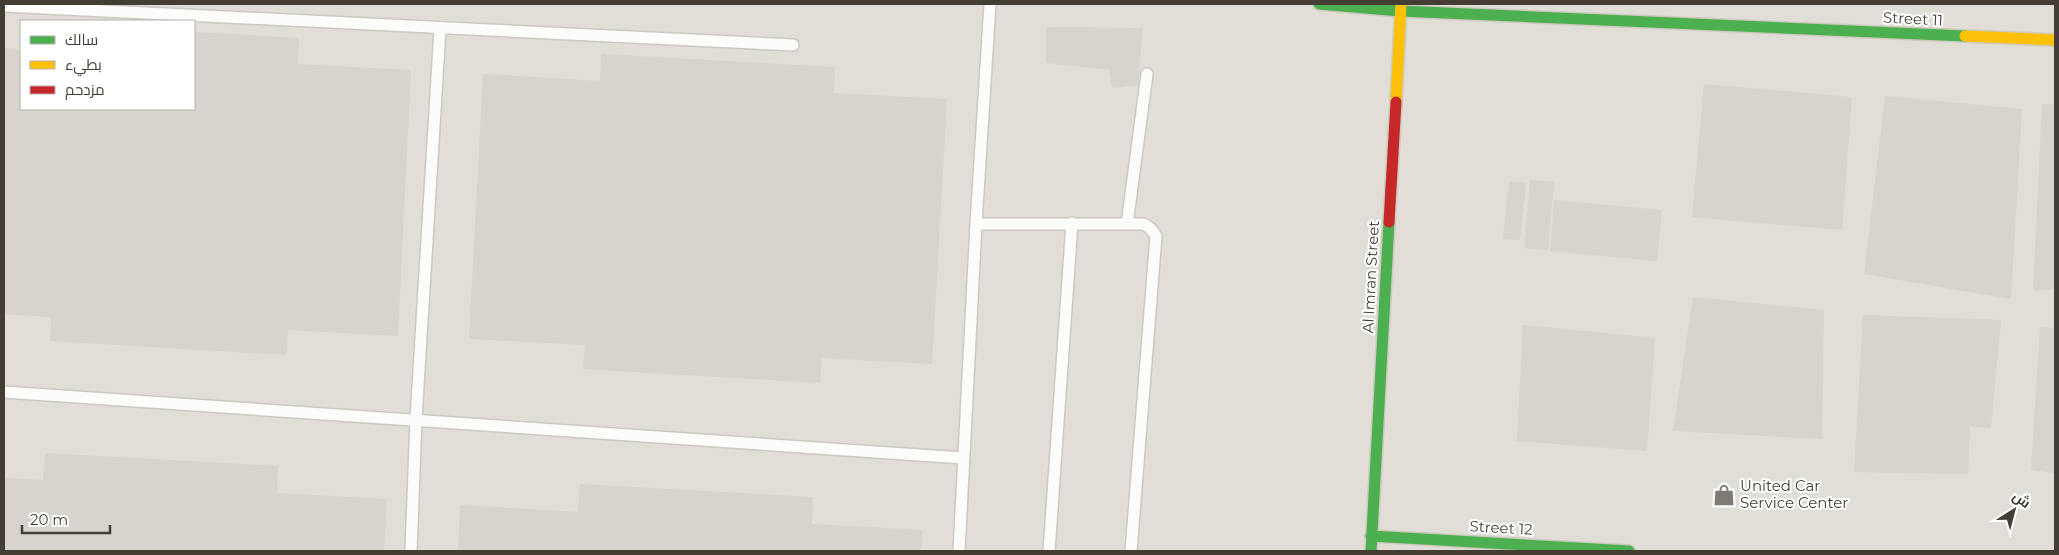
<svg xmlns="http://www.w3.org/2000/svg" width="2059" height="555" viewBox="0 0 2059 555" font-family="Montserrat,Cairo,sans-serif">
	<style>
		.industrial { fill: #e1ded7; fill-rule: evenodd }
		.building { fill: #d6d4cd }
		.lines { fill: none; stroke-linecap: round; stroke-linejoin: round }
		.lane-casing { stroke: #cbc9c2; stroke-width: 14 }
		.fast-casing { stroke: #cecabd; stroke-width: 14 }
		.slow-casing { stroke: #cecabd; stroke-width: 14 }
		.jam-casing { stroke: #cecabd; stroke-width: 14 }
		.lane { stroke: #fcfcfb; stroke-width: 11 }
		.fast { stroke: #4caf50; stroke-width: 11 }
		.slow { stroke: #ffc107; stroke-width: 11 }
		.jam { stroke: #c62828; stroke-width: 11 }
		.labels { text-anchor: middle; stroke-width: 4; stroke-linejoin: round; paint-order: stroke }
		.street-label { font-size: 15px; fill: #443d33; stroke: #fff }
		.poi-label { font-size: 15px; fill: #443d33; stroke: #fff; text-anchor: start }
	</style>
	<rect width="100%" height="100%" fill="#eeede6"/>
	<!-- industrial -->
	<path class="industrial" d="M 4,4 L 2055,4 L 2055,551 L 4,551 ZM 21,21 L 194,21 L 194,109 L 21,109 Z"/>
	<!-- building -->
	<path class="building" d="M 1046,27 L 1143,28 L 1138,85 L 1112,88 L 1109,70 L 1046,63 Z
		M 194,32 L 299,38 L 298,64 L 411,70 L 398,336 L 288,330 L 287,355 L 50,341 L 51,317 L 4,314 L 4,48 L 21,49 L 21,109 L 194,109 Z
		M 601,54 L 835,67 L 834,93 L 947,99 L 932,364 L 822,358 L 820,383 L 583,369 L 585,345 L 469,339 L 483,74 L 600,81 Z
		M 1704,84 L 1852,97 L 1842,230 L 1692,217 Z
		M 1885,96 L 2022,109 L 2011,299 L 1864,274 Z
		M 2042,104 L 2055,104 L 2055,289 L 2033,291 Z
		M 1530,180 L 1554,182 L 1548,250 L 1524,248 Z
		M 1509,181 L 1526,183 L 1520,240 L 1503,239 Z
		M 1554,200 L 1662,210 L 1657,261 L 1550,251 Z
		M 1693,297 L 1824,310 L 1822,439 L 1673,431 Z
		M 1863,315 L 2001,320 L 1991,428 L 1970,426 L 1968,474 L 1854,472 Z
		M 1523,325 L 1655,338 L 1647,451 L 1517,441 Z
		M 2040,327 L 2055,328 L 2055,473 L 2031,470 Z
		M 45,453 L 278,466 L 277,493 L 387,499 L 384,551 L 4,551 L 4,478 L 43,480 Z
		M 580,484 L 813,497 L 812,524 L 922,530 L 921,551 L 458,551 L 460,505 L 578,512 Z"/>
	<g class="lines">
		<!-- lane casing -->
		<g class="lane-casing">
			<path id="lane" d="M 4,6 L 793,45
				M 976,224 L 1144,224 L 1151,229 L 1156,236 L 1131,551
				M 1127,224 L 1147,74
				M 4,392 L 963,458
				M 411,551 L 416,419 L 440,29
				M 959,551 L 976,224 L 990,4
				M 1049,551 L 1072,223"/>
		</g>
		<!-- fast casing -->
		<g class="fast-casing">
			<path id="fast" d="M 1319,4 L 1400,11 L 1965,36
				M 1371,536 L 1629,551
				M 1371,551 L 1389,222"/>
		</g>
		<!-- slow casing -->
		<g class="slow-casing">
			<path id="slow" d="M 1965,36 L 2055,40
				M 1396,102 L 1401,4"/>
		</g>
		<!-- jam casing -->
		<g class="jam-casing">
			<path id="jam" d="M 1389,222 L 1396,102"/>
		</g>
		<!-- lane -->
		<use href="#lane" class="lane"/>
		<!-- fast -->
		<use href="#fast" class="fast"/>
		<!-- slow -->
		<use href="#slow" class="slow"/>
		<!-- jam -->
		<use href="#jam" class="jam"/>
	</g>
	<!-- icons -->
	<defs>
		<g id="shop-bare" transform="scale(1.725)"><path d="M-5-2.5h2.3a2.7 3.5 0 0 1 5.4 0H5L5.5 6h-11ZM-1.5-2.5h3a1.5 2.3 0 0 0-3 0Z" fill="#807b72" stroke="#fff" stroke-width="2.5" paint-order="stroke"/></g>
	</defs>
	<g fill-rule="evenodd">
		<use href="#shop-bare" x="1724" y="495"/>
	</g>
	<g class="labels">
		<!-- street labels -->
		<g class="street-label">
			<text transform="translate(1913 19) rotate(3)" y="5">Street 11</text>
			<text transform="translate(1371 277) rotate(-87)" y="5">Al Imran Street</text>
			<text transform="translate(1501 528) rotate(3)" y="5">Street 12</text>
		</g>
		<!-- poi labels -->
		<g class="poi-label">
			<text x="1740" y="491">United Car<tspan x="1740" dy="17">Service Center</tspan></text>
		</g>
	</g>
	<!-- border -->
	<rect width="2059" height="555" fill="none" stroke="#443d33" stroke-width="10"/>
	<!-- legend -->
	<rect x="20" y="20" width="175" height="90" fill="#ffffff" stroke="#b4b1ad"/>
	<rect x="30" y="36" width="25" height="8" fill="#4caf50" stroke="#b4b1ad"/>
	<text x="65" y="45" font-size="15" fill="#443d33">سالك</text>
	<rect x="30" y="61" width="25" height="8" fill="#ffc107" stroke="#b4b1ad"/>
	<text x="65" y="70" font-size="15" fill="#443d33">بطيء</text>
	<rect x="30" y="86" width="25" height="8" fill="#c62828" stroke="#b4b1ad"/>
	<text x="65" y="95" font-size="15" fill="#443d33">مزدحم</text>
	<!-- north arrow -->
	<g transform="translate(2014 510) rotate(36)" stroke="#ffffff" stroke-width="4" paint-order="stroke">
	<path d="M0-4L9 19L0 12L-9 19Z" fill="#443d33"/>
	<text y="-8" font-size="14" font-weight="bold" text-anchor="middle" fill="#443d33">ش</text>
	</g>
	<!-- scale -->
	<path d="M22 525v8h88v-8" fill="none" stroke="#443d33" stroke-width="2.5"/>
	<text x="30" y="525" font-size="15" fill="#443d33" stroke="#ffffff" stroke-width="4" paint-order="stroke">20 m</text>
</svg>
